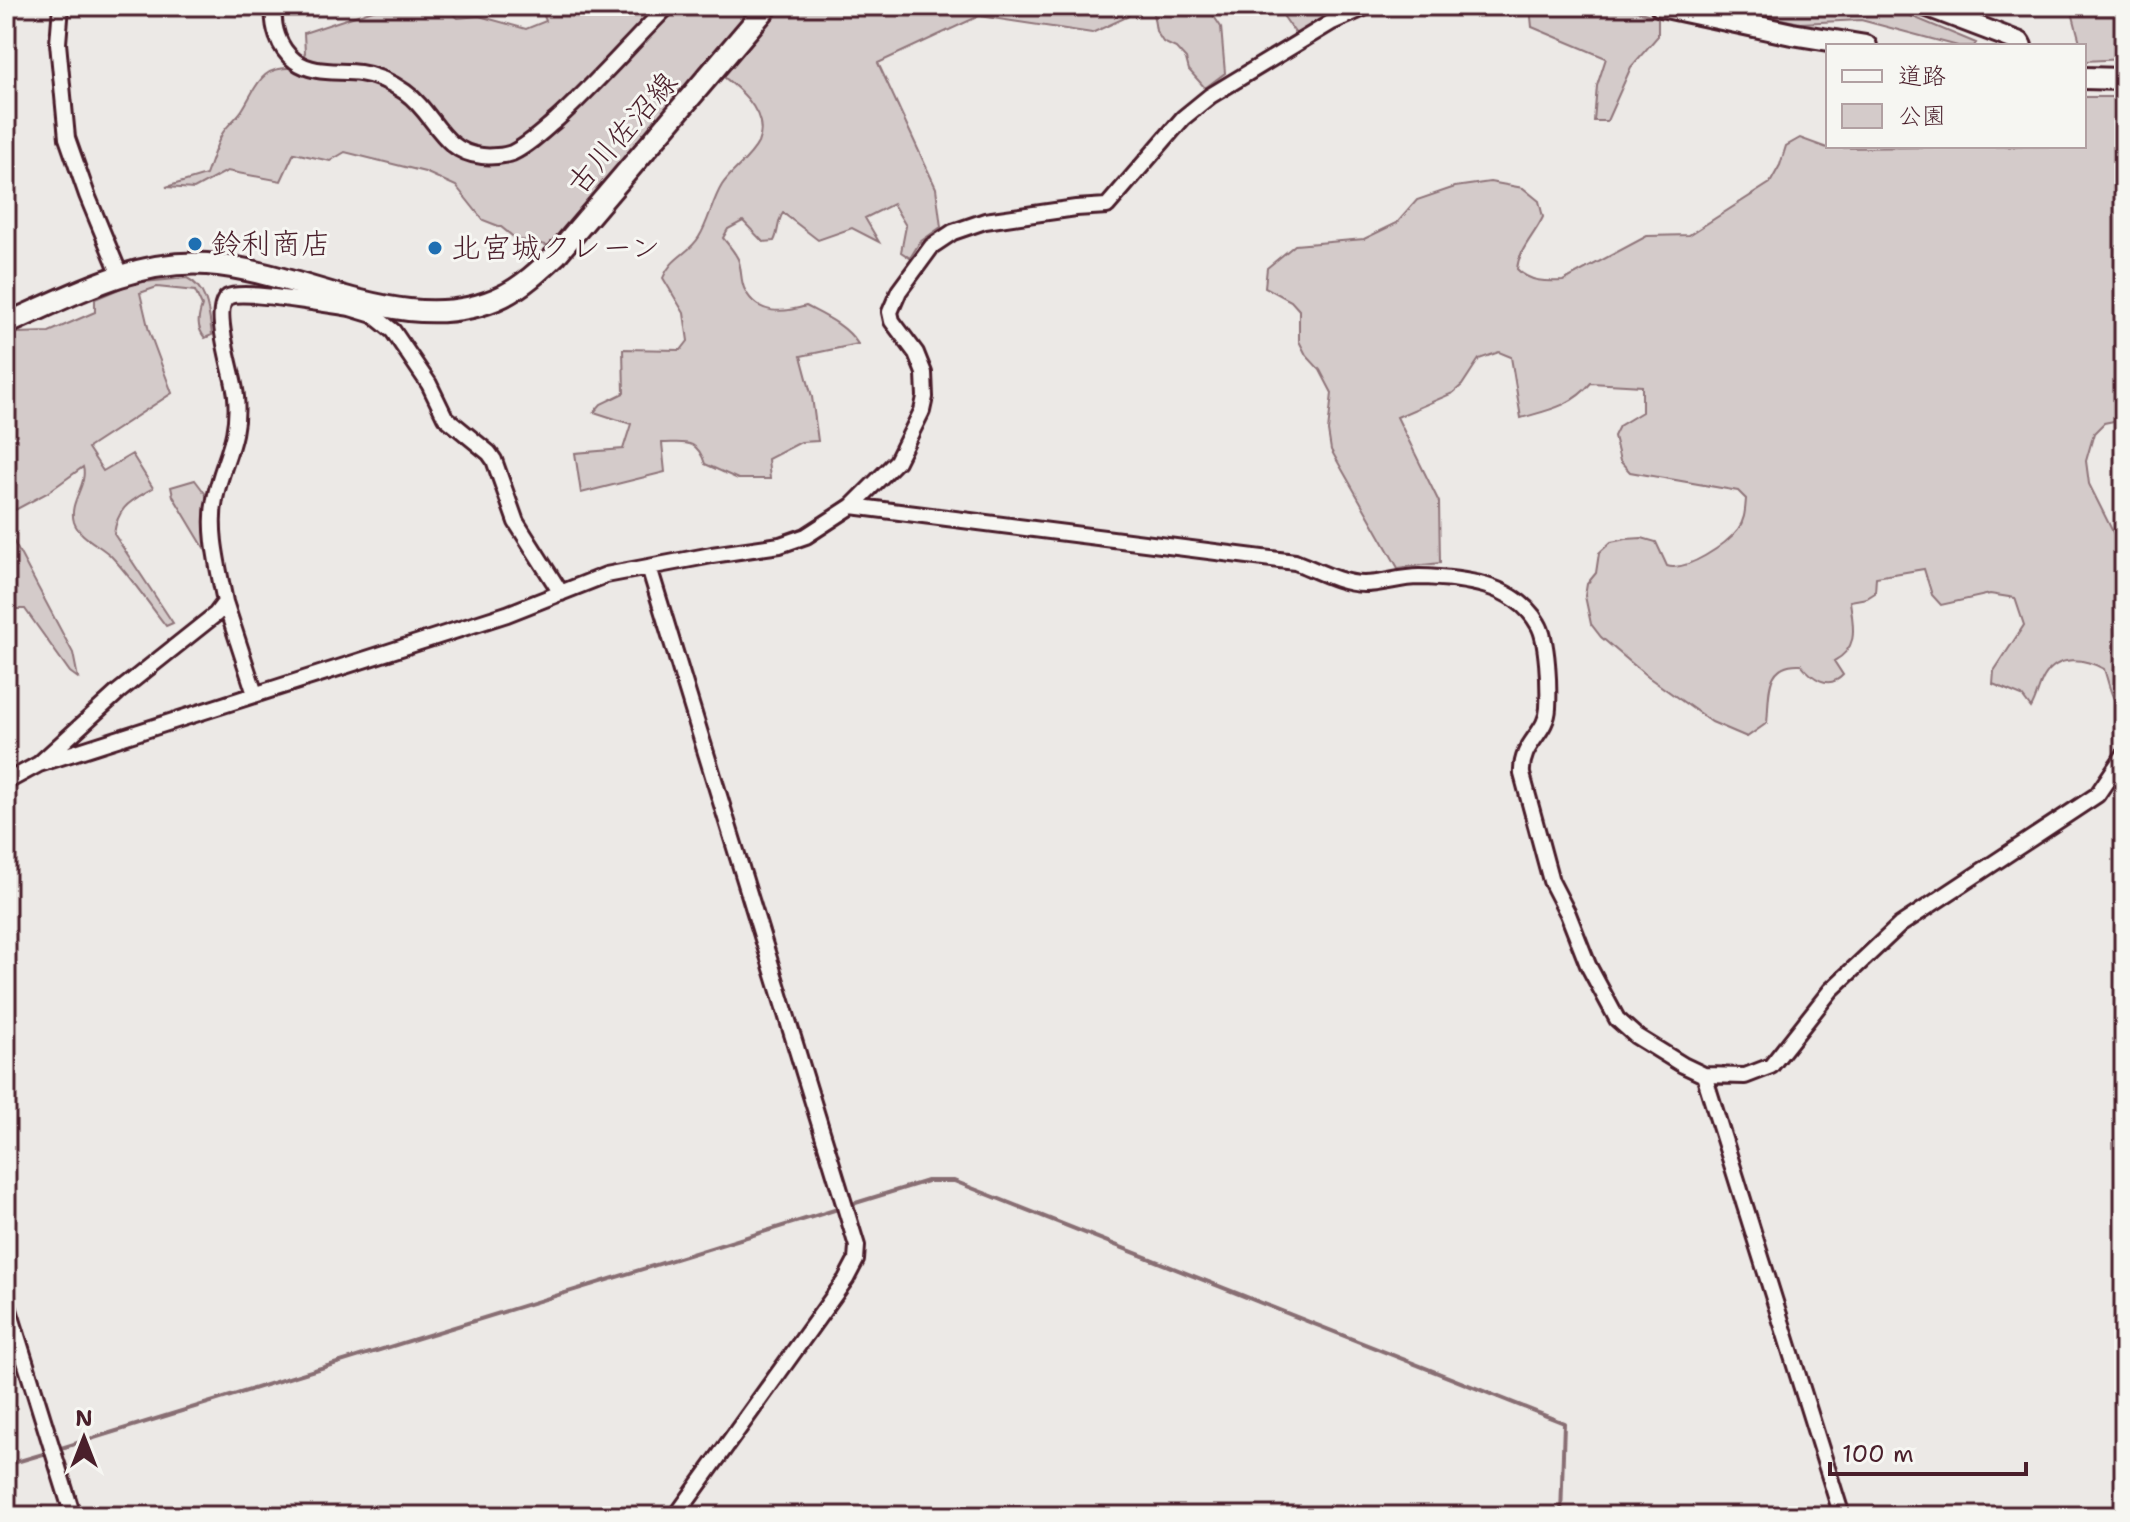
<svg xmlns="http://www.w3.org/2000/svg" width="2130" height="1522" viewBox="0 0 2130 1522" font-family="'Shantell Sans','Klee One',sans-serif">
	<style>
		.green { fill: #d4cbca; stroke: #8f757a; stroke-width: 2 }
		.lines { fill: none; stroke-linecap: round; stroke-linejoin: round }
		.stream { stroke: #886e73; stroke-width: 4 }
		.street-casing { stroke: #4a1f2b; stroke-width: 20 }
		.secondary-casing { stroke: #4a1f2b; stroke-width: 24 }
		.primary-casing { stroke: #4a1f2b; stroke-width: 26 }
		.street { stroke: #f6f6f2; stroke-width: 14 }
		.secondary { stroke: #f6f6f2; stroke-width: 18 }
		.primary { stroke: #f6f6f2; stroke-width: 20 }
		.poi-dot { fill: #1f6fb2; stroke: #f6f6f2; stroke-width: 3 }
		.labels { text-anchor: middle; stroke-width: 6; stroke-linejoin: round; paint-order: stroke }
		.street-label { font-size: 30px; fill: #4a1f2b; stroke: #f6f6f2 }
		.poi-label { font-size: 30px; fill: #4a1f2b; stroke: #f6f6f2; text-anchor: start }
	</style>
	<rect width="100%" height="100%" fill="#ece9e6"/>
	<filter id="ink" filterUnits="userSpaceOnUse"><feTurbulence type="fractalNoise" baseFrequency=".0125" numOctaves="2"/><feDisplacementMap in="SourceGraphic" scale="16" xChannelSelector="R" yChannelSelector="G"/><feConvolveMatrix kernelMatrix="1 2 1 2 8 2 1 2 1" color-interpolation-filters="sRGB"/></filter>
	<g filter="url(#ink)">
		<!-- green -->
		<path class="green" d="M 385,6 L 443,6 L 458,18 L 479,16 L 526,29 L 546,21 L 540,6 L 1139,6 L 1127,17 L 1092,33 L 979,16 L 878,63 L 936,188 L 941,227 L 920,242 L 910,258 L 901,252 L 906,226 L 893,204 L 865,218 L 879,242 L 852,228 L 818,240 L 783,213 C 777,221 779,232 774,241 L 763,242 L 743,221 L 728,229 L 723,238 C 728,244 734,251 738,259 C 742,268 740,281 745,290 C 758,316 784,313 806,306 C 825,316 846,325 858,344 L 801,356 L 812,397 L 818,441 L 801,442 L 768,459 L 770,479 L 738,479 L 705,464 C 697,438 685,443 662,443 L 665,472 L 581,493 L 575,453 L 623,449 L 631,424 L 594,412 L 601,404 L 624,393 L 623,349 L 681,350 L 688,341 L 684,313 L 663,278 C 671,257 689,254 699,237 C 709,221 712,201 722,185 C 731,171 750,159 758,143 C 772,110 730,81 708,65 L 551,246 L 516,239 L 501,227 L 483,220 L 456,186 L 425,172 L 345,152 L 330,161 L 294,153 L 281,181 L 227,171 L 194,189 L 166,187 L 206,175 C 211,162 215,147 222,134 C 227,125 236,119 242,110 C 258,85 259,66 296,68 L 305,53 L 304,33 Z
			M 1152,6 L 1207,6 L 1221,27 L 1225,73 L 1205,88 L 1189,70 L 1186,59 L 1176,48 L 1163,42 L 1156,31 Z
			M 1283,6 L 1348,6 L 1296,34 L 1284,17 Z
			M 1530,6 L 1619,6 L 1658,17 L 1658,36 L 1631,67 L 1607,121 L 1594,121 L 1597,86 L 1606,58 L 1532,27 Z
			M 1722,6 L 1887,6 L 1976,43 L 1974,46 L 1958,46 L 1861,20 L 1800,23 Z
			M 2064,6 L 2124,6 L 2124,59 L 2085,61 L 2084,46 L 2081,46 L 2072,12 Z
			M 2084,97 L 2124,97 L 2124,419 L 2104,423 L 2094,433 L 2086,461 L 2089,484 L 2124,554 L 2124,711 C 2111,702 2109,683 2104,669 C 2084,658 2058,654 2044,677 C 2038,687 2037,698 2031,708 L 2022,696 L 1993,684 L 1994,671 L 2024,625 L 2015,598 L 1990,594 L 1941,605 L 1932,595 L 1924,569 L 1876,577 L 1875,593 L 1867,598 L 1850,601 C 1853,626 1860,647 1834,661 L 1843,675 C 1828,691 1811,677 1801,664 C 1764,662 1770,695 1767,723 L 1747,737 L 1712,722 L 1648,677 L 1601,637 L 1591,624 L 1585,596 L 1587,584 L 1596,573 L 1599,553 L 1611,542 L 1626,539 L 1642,538 L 1656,542 L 1667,566 C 1686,572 1726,545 1738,529 C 1745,520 1745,510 1746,499 L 1738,491 L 1630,472 L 1620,461 L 1614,436 L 1619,426 L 1642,412 L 1642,386 L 1591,383 C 1572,406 1549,410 1521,418 L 1511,357 L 1499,352 L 1479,359 L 1462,385 L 1453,393 L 1397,417 L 1439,502 L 1440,563 L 1398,568 L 1331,450 L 1328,431 L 1332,393 L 1320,370 L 1306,355 L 1299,341 L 1299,310 L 1291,301 L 1265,287 L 1267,268 L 1295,245 L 1364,239 L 1397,223 L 1417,200 L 1455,187 L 1490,182 L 1523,188 L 1539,201 L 1543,217 C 1534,236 1519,249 1517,269 C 1529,282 1546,282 1563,281 L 1647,236 L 1689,235 L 1770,183 L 1780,165 L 1786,146 L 1800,138 L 1827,148 L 2084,146 Z
			M 187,278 C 208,288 209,314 212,335 L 205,338 C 196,327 198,318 202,306 L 195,291 L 157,287 L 140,293 L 149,331 L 172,393 L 88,448 L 103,471 L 132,454 L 153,488 C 130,502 118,506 114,534 L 173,623 L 166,626 C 148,603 131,577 111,556 C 100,545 79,537 74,522 C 68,502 88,485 83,467 L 47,493 L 13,511 L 7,529 L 73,653 L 78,678 L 70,672 L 25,609 L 16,609 L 6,626 L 6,338 L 17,333 L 49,332 L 95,312 L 95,299 L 133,283 Z
			M 195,480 L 207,496 L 205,517 L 212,561 L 173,496 L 171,487 Z"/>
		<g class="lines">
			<!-- stream -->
			<path class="stream" d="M 849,1205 L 927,1181 L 954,1181 L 1564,1423 L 1561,1516
				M 58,1449 L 841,1208
				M 6,1465 L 50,1452"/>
			<!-- street casing -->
			<g class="street-casing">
				<path id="street" d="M 61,6 L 58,43 L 67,138 L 87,195 L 120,275
					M 274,6 C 272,26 278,48 295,61 C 314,75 338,70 360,73 C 375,75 392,83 405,92 C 435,113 441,152 482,156 C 490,157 504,156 512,153 C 529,145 543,131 556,120 C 596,84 630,44 668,6
					M 350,308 L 373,315 L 393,331 L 429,384 L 445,417 L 489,453 L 494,460 L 516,522 L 561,593
					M 852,506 L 1295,562 C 1316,570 1341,584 1364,584 C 1382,584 1400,577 1419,577 C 1460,578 1515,583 1538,624 C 1548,640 1549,688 1548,708 C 1547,734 1520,743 1522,774 L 1551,881 L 1568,914 L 1588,965 L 1617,1019 L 1636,1036 L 1683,1065 L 1704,1075 L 1745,1076 L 1771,1066 L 1831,990 L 1900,925 L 2097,795 L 2124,755
					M 649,567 L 857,1246 L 856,1260 L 846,1279 L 676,1516
					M 225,602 L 255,694
					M 39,764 L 507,614 L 606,575 L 712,555 L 780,545 L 806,536 L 852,506 L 897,461 L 922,411 L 925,397 L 924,373 L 916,353 L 892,321 L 890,312 L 899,291 L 932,246 L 953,232 L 985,221 L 1076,208 L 1107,206 L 1183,118 L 1210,96 L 1332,22 L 1368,6
					M 6,782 L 39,764 L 118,692 L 216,614 L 225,602 C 219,570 208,531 215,499 C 222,461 240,441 236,397 C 235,377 210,309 228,297 C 242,289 329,305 350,308 L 353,298
					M 1704,1075 L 1842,1516
					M 6,1300 L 73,1516"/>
			</g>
			<!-- secondary casing -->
			<g class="secondary-casing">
				<path id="secondary" d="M 1925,6 L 2020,42 L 2022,46"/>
			</g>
			<!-- primary casing -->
			<g class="primary-casing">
				<path id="primary" d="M 1661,6 L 1792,34 L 1866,46
					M 2084,78 L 2124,79
					M 6,324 C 70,296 135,259 207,264 C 303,271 410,342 503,296 C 523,286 539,271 556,255 L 768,6"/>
			</g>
			<!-- street -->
			<use href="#street" class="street"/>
			<!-- secondary -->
			<use href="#secondary" class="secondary"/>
			<!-- primary -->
			<use href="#primary" class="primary"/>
		</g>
	</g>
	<!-- markers -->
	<g class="poi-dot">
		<circle cx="195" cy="244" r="8"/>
		<circle cx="435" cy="248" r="8"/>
	</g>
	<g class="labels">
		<!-- street labels -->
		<g class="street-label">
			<text transform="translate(622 133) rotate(-49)" y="10">古川佐沼線</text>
		</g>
		<!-- poi labels -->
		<g class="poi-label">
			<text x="211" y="254">鈴利商店</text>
			<text x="451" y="258">北宮城クレーン</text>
		</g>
	</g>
	<!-- margin -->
	<rect width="2130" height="1522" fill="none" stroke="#f6f6f2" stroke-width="32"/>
	<rect x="16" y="16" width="2098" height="1490" fill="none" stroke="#4a1f2b" stroke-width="3" filter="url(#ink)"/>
	<!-- legend -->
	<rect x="1826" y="44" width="260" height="104" fill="#f6f6f2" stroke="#b1a0a2" stroke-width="2"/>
	<rect x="1842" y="70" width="40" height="12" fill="#f6f6f2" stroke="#b1a0a2" stroke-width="2"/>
	<text x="1898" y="84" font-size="24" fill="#4a1f2b">道路</text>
	<rect x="1842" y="104" width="40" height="24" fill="#d4cbca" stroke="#b1a0a2" stroke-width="2"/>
	<text x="1898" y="124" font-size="24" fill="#4a1f2b">公園</text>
	<!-- north arrow -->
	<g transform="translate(84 1438)" stroke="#f6f6f2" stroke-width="6" paint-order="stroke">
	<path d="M0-6L14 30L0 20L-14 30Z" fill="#4a1f2b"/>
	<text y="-12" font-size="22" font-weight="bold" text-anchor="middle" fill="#4a1f2b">N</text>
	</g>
	<!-- scale -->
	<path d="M1830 1462v12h196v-12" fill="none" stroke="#4a1f2b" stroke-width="4"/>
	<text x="1842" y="1462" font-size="24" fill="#4a1f2b" stroke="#f6f6f2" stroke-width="6" paint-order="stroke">100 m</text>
</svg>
